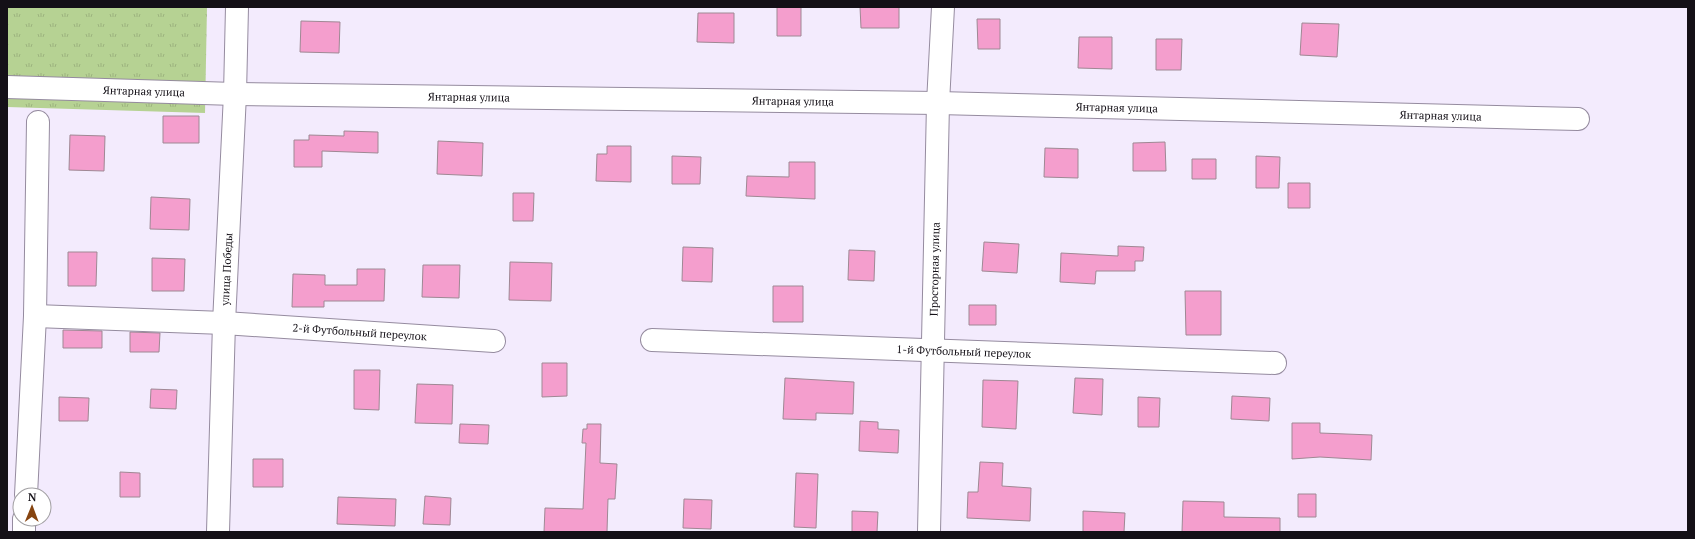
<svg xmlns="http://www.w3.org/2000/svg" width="1695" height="539" viewBox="0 0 1695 539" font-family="'PT Serif',serif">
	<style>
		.grass { fill: url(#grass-tufts) }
		.building { fill: #f49ecd; stroke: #9f8894 }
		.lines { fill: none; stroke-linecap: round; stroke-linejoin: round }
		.minor-casing { stroke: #958b9f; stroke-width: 24 }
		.minor { stroke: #fff; stroke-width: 22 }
		.labels { text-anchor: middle; stroke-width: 3; stroke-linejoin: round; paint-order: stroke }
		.street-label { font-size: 11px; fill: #141017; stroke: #fff }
	</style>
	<defs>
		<pattern id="grass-tufts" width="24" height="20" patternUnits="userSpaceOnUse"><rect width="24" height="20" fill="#b6d293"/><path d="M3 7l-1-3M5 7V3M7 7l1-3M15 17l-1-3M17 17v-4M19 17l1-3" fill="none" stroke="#9cb37e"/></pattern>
	</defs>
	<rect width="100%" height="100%" fill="#f3ebfd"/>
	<!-- grass -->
	<path class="grass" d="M 7,7 L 207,7 L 205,113 L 7,107 Z"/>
	<!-- building -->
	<path class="building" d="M 777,7 L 801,7 L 801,36 L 777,36 Z
		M 860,7 L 899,7 L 899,28 L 861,28 Z
		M 698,13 L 734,13 L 734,43 L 697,42 Z
		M 977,19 L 1000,19 L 1000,49 L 978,49 Z
		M 301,21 L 340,22 L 339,53 L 300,52 Z
		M 1302,23 L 1339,24 L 1337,57 L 1300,55 Z
		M 1079,37 L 1112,37 L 1112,69 L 1078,68 Z
		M 1156,39 L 1182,39 L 1181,70 L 1156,70 Z
		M 163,116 L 199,116 L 199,143 L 163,143 Z
		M 344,131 L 378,132 L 378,153 L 322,151 L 322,167 L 294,167 L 294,140 L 309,140 L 309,135 L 344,136 Z
		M 70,135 L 105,136 L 104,171 L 69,170 Z
		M 438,141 L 483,143 L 482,176 L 437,174 Z
		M 1165,142 L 1166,171 L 1133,171 L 1133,143 Z
		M 607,146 L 631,146 L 631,182 L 596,181 L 597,154 L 607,154 Z
		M 1045,148 L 1078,149 L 1078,178 L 1044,177 Z
		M 672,156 L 701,157 L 700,184 L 672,184 Z
		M 1256,156 L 1280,157 L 1279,188 L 1256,188 Z
		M 1192,159 L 1216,159 L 1216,179 L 1192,179 Z
		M 789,162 L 815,162 L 815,199 L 746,196 L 747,176 L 789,177 Z
		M 1288,183 L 1310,183 L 1310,208 L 1288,208 Z
		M 513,193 L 534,193 L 533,221 L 513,221 Z
		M 151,197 L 190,199 L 189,230 L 150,229 Z
		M 984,242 L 1019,244 L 1017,273 L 982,271 Z
		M 1118,246 L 1144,247 L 1143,261 L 1135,261 L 1135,271 L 1096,271 L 1095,284 L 1060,282 L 1061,253 L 1118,256 Z
		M 683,247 L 713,248 L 712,282 L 682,281 Z
		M 849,250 L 875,251 L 874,281 L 848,280 Z
		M 68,252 L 97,252 L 96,286 L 68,286 Z
		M 152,258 L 185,259 L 184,291 L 152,291 Z
		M 510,262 L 552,263 L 551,301 L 509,300 Z
		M 423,265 L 460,265 L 459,298 L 422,297 Z
		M 357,269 L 385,269 L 384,301 L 324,301 L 324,307 L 292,307 L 293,274 L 325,275 L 325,285 L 357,285 Z
		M 773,286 L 803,286 L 803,322 L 773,322 Z
		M 1185,291 L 1221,291 L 1221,335 L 1186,335 Z
		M 969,305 L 996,305 L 996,325 L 969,325 Z
		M 63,330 L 102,331 L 102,348 L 63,348 Z
		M 130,332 L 160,333 L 159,352 L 130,352 Z
		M 542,363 L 567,363 L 567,396 L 542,397 Z
		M 354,370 L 380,370 L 379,410 L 354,409 Z
		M 785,378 L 854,382 L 853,414 L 816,413 L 816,420 L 783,419 Z
		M 1075,378 L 1103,379 L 1102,415 L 1073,413 Z
		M 983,380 L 1018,381 L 1016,429 L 982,427 Z
		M 417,384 L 453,385 L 452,424 L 415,423 Z
		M 151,389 L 177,390 L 176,409 L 150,408 Z
		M 1232,396 L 1270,398 L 1269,421 L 1231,419 Z
		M 59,397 L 89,398 L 88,421 L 59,421 Z
		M 1138,397 L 1160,398 L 1159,427 L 1138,427 Z
		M 860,421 L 878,422 L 878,429 L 899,430 L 898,453 L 859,451 Z
		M 1292,423 L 1320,423 L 1320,433 L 1372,435 L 1371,460 L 1320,457 L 1292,459 Z
		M 460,424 L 489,425 L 488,444 L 459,443 Z
		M 587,424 L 601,424 L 600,463 L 617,464 L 615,499 L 608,499 L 607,532 L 544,532 L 545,508 L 583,509 L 586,443 L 582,443 L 583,429 L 587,429 Z
		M 253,459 L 283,459 L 283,487 L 253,487 Z
		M 980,462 L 1003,463 L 1002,486 L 1031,488 L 1030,521 L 967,518 L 968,492 L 978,492 Z
		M 120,472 L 140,473 L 140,497 L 120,497 Z
		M 796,473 L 818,474 L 816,528 L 794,527 Z
		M 1298,494 L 1316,494 L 1316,517 L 1298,517 Z
		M 425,496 L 451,498 L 450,525 L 423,524 Z
		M 338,497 L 396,499 L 395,526 L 337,524 Z
		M 684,499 L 712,500 L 711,529 L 683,528 Z
		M 1183,501 L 1224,502 L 1224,517 L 1280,518 L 1280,532 L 1182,532 Z
		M 852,511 L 878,512 L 877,532 L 852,532 Z
		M 1083,511 L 1125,513 L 1124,532 L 1083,532 Z"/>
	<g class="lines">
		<!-- minor casing -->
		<g class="minor-casing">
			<g id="minor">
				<path id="s1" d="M 7,87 L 235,94 L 938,103 L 1578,119"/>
				<path id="s2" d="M 35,316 L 224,323 L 494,341"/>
				<path id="s3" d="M 652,340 L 1275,363"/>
				<path d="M 26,495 L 35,316 L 38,122"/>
				<path d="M 24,532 L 24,519"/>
				<path id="s4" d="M 218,532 L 224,323 L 235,94 L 237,7"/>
				<path id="s5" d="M 929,532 L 938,103 L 943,7"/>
			</g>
		</g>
		<!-- minor -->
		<use href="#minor" class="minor"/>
	</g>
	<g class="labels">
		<!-- street labels -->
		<g class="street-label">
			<text dy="4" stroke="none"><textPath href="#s1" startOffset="137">Янтарная улица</textPath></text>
			<text dy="4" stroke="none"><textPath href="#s1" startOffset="462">Янтарная улица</textPath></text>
			<text dy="4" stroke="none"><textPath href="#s1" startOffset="786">Янтарная улица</textPath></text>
			<text dy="4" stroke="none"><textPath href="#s1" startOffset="1110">Янтарная улица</textPath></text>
			<text dy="4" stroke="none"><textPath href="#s1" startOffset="1434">Янтарная улица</textPath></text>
			<text dy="4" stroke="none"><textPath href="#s4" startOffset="263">улица Победы</textPath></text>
			<text dy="4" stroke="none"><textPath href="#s5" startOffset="263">Просторная улица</textPath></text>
			<text dy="4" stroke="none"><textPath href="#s2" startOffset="325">2-й Футбольный переулок</textPath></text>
			<text dy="4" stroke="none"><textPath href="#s3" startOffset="312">1-й Футбольный переулок</textPath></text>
		</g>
	</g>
	<!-- border -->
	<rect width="1695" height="539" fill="none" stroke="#141017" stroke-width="16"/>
	<!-- north arrow -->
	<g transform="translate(32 507) rotate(1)"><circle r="19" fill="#ffffff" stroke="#a19fa2"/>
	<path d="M0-3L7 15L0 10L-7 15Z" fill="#864410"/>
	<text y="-6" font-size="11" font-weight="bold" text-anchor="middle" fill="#141017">N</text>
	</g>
</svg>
